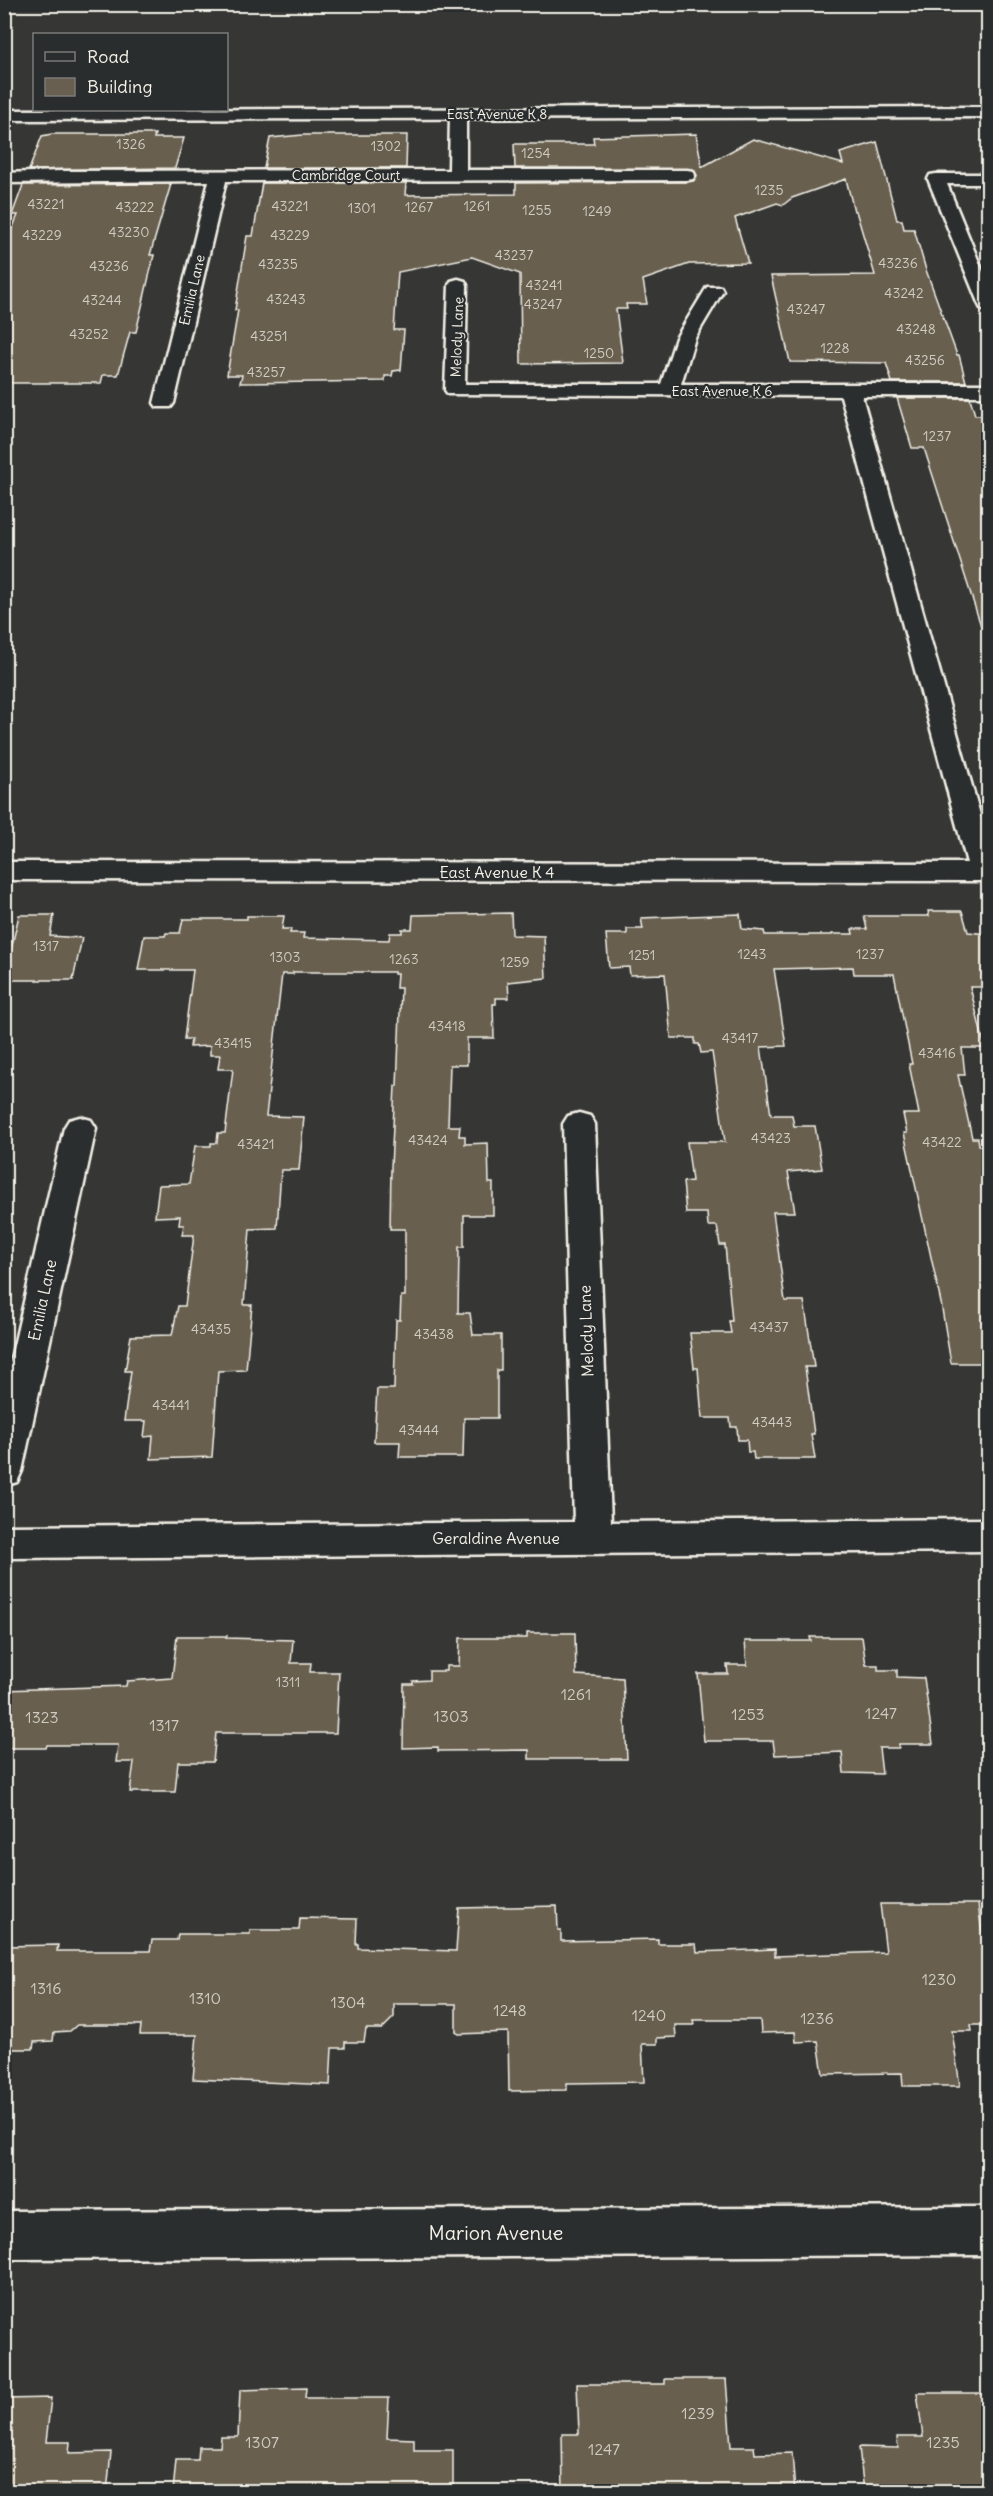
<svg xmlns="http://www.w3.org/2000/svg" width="993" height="2496" viewBox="0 0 993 2496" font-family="Delius,sans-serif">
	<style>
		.building { fill: #685f50; stroke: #f4f1e8; stroke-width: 1.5 }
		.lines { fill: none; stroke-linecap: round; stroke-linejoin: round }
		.minor-casing { stroke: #f4f1e8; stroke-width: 5 }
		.tertiary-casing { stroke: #f4f1e8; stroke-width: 5 }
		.minor { fill: #2a2d2e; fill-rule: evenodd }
		.tertiary { fill: #2a2d2e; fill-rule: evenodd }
		.labels { text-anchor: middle; stroke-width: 4.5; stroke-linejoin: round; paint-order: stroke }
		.far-street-label { font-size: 14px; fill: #f4f1e8; stroke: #2a2d2e }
		.number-label { font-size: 14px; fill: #d1ccc2 }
		.street-label { font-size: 16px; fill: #f4f1e8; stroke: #2a2d2e }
		.near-number-label { font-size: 16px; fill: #d1ccc2 }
		.near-street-label { font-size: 20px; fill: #f4f1e8; stroke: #2a2d2e }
	</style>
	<rect width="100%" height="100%" fill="#363735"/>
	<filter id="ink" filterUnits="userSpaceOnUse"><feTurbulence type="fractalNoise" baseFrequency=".0167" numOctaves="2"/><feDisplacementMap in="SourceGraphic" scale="12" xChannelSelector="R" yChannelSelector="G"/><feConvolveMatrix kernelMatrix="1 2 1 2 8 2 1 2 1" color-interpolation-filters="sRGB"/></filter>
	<g filter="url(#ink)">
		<!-- building -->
		<path class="building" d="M 52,134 L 155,134 L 154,138 L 184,138 L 175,168 L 29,170 L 42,136 Z
			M 696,134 L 702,167 L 753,139 L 843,164 L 840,153 L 877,142 L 897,220 L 902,220 L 904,229 L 914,229 L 926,270 L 957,355 L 959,355 L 966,382 L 892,382 L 886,363 L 790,362 L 771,276 L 875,275 L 856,211 L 854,211 L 846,179 L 792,198 L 783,205 L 777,203 L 735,218 L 748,263 L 689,264 L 643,280 L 647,304 L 626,304 L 627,309 L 616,309 L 623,363 L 521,364 L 520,274 L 472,257 L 398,272 L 394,330 L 404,330 L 401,370 L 393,371 L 392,376 L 385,376 L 385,381 L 240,383 L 242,375 L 227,375 L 238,310 L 235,310 L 247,236 L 253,236 L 262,183 L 406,183 L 405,195 L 516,194 L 516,183 L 687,182 L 693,181 L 697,176 L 693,169 L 515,168 L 514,144 L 594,144 L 593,137 Z
			M 303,135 L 407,135 L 406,168 L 264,168 L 270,138 Z
			M 171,184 L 150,255 L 154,255 L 136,332 L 130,332 L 118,375 L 103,375 L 101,383 L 4,383 L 4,248 L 18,215 L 12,215 L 23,185 Z
			M 897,398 L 970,398 L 975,415 L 988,415 L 988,625 L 981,626 L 924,448 L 912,448 Z
			M 928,911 L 962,911 L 968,932 L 988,934 L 988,987 L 970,987 L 985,1048 L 962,1048 L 965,1075 L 958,1075 L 972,1138 L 978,1138 L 979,1145 L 988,1145 L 988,1363 L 951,1363 L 941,1303 L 904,1133 L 907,1133 L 903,1114 L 919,1114 L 909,1064 L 912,1064 L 894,974 L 854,974 L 853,967 L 774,969 L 786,1046 L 761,1047 L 771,1115 L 792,1115 L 794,1126 L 815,1126 L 822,1169 L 788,1172 L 795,1212 L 773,1212 L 785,1301 L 804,1301 L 814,1367 L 805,1367 L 814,1434 L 811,1434 L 815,1459 L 754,1459 L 753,1452 L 748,1452 L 747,1440 L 738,1440 L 737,1427 L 731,1427 L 730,1418 L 702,1418 L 698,1368 L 694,1368 L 690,1333 L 731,1333 L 729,1321 L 732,1321 L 725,1245 L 720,1245 L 717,1226 L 708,1226 L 707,1213 L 686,1213 L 683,1182 L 692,1181 L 687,1142 L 725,1142 L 712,1052 L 701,1053 L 699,1044 L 695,1044 L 695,1038 L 671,1038 L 665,974 L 630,975 L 629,967 L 609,968 L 606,934 L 627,934 L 627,929 L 643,929 L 641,918 L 740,914 L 742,929 L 764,931 L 765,935 L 832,935 L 832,934 L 853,934 L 852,929 L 867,929 L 864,916 L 929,916 Z
			M 511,913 L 512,935 L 544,936 L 546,978 L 508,982 L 509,998 L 496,998 L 496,1004 L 493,1004 L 494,1038 L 467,1038 L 467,1065 L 450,1065 L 448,1126 L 460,1126 L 459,1136 L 465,1136 L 465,1144 L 488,1143 L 489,1183 L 493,1183 L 493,1215 L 464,1215 L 464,1247 L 459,1247 L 458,1313 L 470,1313 L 473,1335 L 501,1335 L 501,1370 L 497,1370 L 497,1418 L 464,1418 L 463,1457 L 399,1457 L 400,1442 L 374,1442 L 377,1389 L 394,1389 L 396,1320 L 400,1320 L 401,1296 L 405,1296 L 405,1229 L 390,1229 L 391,1167 L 395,1086 L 397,1086 L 401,988 L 396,988 L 397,974 L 394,974 L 394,972 L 293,972 L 293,974 L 282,974 L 266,1116 L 304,1117 L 299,1170 L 281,1170 L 277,1228 L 250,1229 L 244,1305 L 252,1305 L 246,1370 L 218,1371 L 212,1457 L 151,1459 L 153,1436 L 144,1437 L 146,1421 L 124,1421 L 131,1371 L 125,1371 L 131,1336 L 172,1335 L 178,1306 L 185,1306 L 194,1235 L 182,1235 L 184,1225 L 179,1225 L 180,1216 L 155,1217 L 159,1185 L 189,1184 L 195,1146 L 211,1146 L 211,1143 L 217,1143 L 218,1133 L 225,1133 L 233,1069 L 218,1069 L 220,1055 L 210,1055 L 210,1046 L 190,1047 L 191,1039 L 184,1039 L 193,970 L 138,970 L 144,936 L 165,936 L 166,933 L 180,933 L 183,919 L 247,919 L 247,916 L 284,916 L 282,929 L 291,929 L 290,933 L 304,933 L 303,938 L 389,940 L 390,933 L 402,933 L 402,929 L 412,929 L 413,915 Z
			M 19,915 L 54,915 L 50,936 L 82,938 L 73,980 L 4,980 Z
			M 527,1633 L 575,1633 L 576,1675 L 623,1678 L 627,1759 L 529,1759 L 529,1750 L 438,1751 L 438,1747 L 403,1748 L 404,1684 L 413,1684 L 413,1681 L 429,1680 L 429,1671 L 446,1671 L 446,1666 L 459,1666 L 460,1638 L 527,1638 Z
			M 177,1636 L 227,1636 L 226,1638 L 293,1640 L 291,1663 L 311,1663 L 310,1672 L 339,1672 L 336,1733 L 216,1733 L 213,1762 L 178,1762 L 175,1792 L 130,1792 L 134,1762 L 116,1762 L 118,1745 L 47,1745 L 46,1748 L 4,1748 L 4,1690 L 126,1686 L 127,1681 L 172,1678 Z
			M 810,1637 L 862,1637 L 866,1665 L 878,1665 L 878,1670 L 897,1670 L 897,1677 L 924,1678 L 933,1744 L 899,1744 L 899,1748 L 879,1748 L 882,1774 L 844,1773 L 842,1752 L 775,1755 L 773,1741 L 704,1741 L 698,1674 L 728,1674 L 727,1665 L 747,1665 L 745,1641 L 811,1641 Z
			M 880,1904 L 978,1904 L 982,1932 L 988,1932 L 988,2025 L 971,2025 L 972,2031 L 952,2031 L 960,2086 L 903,2086 L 902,2073 L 823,2074 L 818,2041 L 796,2042 L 795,2032 L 761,2033 L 760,2020 L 693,2020 L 694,2025 L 675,2025 L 676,2037 L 657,2038 L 657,2044 L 642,2044 L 644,2082 L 567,2083 L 567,2090 L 509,2091 L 508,2032 L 459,2034 L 456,2032 L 456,2004 L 394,2004 L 394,2017 L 382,2029 L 366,2029 L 364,2042 L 345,2042 L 345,2048 L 332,2048 L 330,2085 L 193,2079 L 197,2035 L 140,2035 L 141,2025 L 77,2025 L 70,2031 L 54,2032 L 53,2041 L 34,2042 L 33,2049 L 4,2049 L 4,1946 L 58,1945 L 57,1951 L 150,1951 L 152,1940 L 177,1940 L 178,1934 L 250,1934 L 250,1930 L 299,1930 L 300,1918 L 357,1919 L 356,1944 L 358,1944 L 358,1948 L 456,1951 L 459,1908 L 557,1906 L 558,1930 L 561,1930 L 561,1941 L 658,1939 L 658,1944 L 696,1944 L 697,1952 L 775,1949 L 775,1956 L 886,1952 Z
			M 665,2379 L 726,2379 L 731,2447 L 754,2447 L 755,2454 L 792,2453 L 795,2492 L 563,2492 L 562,2434 L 579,2434 L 577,2384 L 665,2384 Z
			M 306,2388 L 305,2398 L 389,2398 L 387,2438 L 414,2439 L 414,2450 L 453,2450 L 453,2492 L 173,2492 L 176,2460 L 198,2460 L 199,2447 L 220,2447 L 221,2437 L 238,2437 L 240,2390 Z
			M 917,2393 L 983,2393 L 988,2436 L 988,2492 L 864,2492 L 859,2447 L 898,2448 L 897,2437 L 923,2437 Z
			M 51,2398 L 46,2442 L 70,2442 L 69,2453 L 111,2452 L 107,2492 L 4,2492 L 4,2399 Z"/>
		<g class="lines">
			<!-- minor casing -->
			<g class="minor-casing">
				<path id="minor" d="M 458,109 L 466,114 L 466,170 L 687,170 L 693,171 L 695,175 L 693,179 L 687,180 L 226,181 L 174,403 L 171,407 L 157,407 L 154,403 L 209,181 L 4,183 L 4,173 L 61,171 L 449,170 L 450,114 Z
					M 936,174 L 988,174 L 988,184 L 947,184 L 988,284 L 988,311 L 981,309 L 979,305 L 928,179 L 930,175 Z
					M 458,279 L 465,281 L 467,285 L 465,384 L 661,384 L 676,338 L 707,287 L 721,287 L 723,291 L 695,338 L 681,384 L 988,384 L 988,396 L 862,396 L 988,843 L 988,881 L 4,880 L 4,862 L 967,863 L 841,396 L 448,394 L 445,390 L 449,285 L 451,281 Z
					M 579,1113 L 590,1116 L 595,1124 L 611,1522 L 988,1519 L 988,1551 L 4,1558 L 4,1526 L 574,1522 L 563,1124 L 568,1116 Z
					M 80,1117 L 91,1120 L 96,1128 L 22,1471 L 17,1482 L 4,1486 L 4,1389 L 64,1128 L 69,1120 Z
					M 988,2207 L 988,2255 L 4,2259 L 4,2211 Z"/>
			</g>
			<!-- tertiary casing -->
			<g class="tertiary-casing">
				<path id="tertiary" d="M 988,107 L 988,117 L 4,120 L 4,110 Z"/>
			</g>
			<!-- minor -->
			<use href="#minor" class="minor"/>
			<!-- tertiary -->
			<use href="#tertiary" class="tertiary"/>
		</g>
	</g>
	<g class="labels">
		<!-- far-street labels -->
		<g class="far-street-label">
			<text x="497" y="119">East Avenue K 8</text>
			<text x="346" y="180">Cambridge Court</text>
			<text transform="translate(192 290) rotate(-77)" y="5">Emilia Lane</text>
			<text transform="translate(457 337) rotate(-88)" y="5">Melody Lane</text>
			<text x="722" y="396">East Avenue K 6</text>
		</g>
		<!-- number labels -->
		<g class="number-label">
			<text x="131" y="149">1326</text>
			<text x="386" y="151">1302</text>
			<text x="536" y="158">1254</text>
			<text x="769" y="195">1235</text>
			<text x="46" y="209">43221</text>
			<text x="290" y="211">43221</text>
			<text x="477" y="211">1261</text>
			<text x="135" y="212">43222</text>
			<text x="419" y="212">1267</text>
			<text x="362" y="213">1301</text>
			<text x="537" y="215">1255</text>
			<text x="597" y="216">1249</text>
			<text x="129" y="237">43230</text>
			<text x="42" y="240">43229</text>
			<text x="290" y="240">43229</text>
			<text x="514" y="260">43237</text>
			<text x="898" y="268">43236</text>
			<text x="278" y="269">43235</text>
			<text x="109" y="271">43236</text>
			<text x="544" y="290">43241</text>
			<text x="904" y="298">43242</text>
			<text x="286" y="304">43243</text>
			<text x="102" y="305">43244</text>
			<text x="543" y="309">43247</text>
			<text x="806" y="314">43247</text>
			<text x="916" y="334">43248</text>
			<text x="89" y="339">43252</text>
			<text x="269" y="341">43251</text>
			<text x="835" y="353">1228</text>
			<text x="599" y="358">1250</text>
			<text x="925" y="365">43256</text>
			<text x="266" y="377">43257</text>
			<text x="937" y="441">1237</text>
			<text x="46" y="951">1317</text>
			<text x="752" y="959">1243</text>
			<text x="870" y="959">1237</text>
			<text x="642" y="960">1251</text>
			<text x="285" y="962">1303</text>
			<text x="404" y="964">1263</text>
			<text x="515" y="967">1259</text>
			<text x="447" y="1031">43418</text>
			<text x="740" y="1043">43417</text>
			<text x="233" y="1048">43415</text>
			<text x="937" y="1058">43416</text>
			<text x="771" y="1143">43423</text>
			<text x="428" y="1145">43424</text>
			<text x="942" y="1147">43422</text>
			<text x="256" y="1149">43421</text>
			<text x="769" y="1332">43437</text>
			<text x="211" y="1334">43435</text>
			<text x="434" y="1339">43438</text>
			<text x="171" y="1410">43441</text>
			<text x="772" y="1427">43443</text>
			<text x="419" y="1435">43444</text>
			<text x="288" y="1687">1311</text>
		</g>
		<!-- street labels -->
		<g class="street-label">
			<text x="497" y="878">East Avenue K 4</text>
			<text transform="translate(42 1300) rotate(-78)" y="6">Emilia Lane</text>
			<text transform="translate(586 1331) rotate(-92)" y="6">Melody Lane</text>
			<text x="496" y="1544">Geraldine Avenue</text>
		</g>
		<!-- near-number labels -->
		<g class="near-number-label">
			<text x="576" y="1700">1261</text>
			<text x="881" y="1719">1247</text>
			<text x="748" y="1720">1253</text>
			<text x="451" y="1722">1303</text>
			<text x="42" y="1723">1323</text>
			<text x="164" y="1731">1317</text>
			<text x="939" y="1985">1230</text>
			<text x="46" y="1994">1316</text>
			<text x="205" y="2004">1310</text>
			<text x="348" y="2008">1304</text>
			<text x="510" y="2016">1248</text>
			<text x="649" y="2021">1240</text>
			<text x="817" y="2024">1236</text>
			<text x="698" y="2419">1239</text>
			<text x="262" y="2448">1307</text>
			<text x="943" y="2448">1235</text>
			<text x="604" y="2455">1247</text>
		</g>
		<!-- near-street labels -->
		<g class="near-street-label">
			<text x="496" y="2240">Marion Avenue</text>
		</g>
	</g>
	<!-- margin -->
	<rect width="993" height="2496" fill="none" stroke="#2a2d2e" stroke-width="24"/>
	<rect x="12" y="12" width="969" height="2472" fill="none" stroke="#f4f1e8" stroke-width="2" filter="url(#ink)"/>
	<!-- legend -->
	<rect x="33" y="33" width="195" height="78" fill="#2a2d2e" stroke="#7b7b78" stroke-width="1.5"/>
	<rect x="45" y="52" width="30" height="9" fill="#2a2d2e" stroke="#7b7b78" stroke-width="1.5"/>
	<text x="87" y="63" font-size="18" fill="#f4f1e8">Road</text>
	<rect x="45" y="78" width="30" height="18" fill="#685f50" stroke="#7b7b78" stroke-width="1.5"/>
	<text x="87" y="93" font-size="18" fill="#f4f1e8">Building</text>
</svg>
